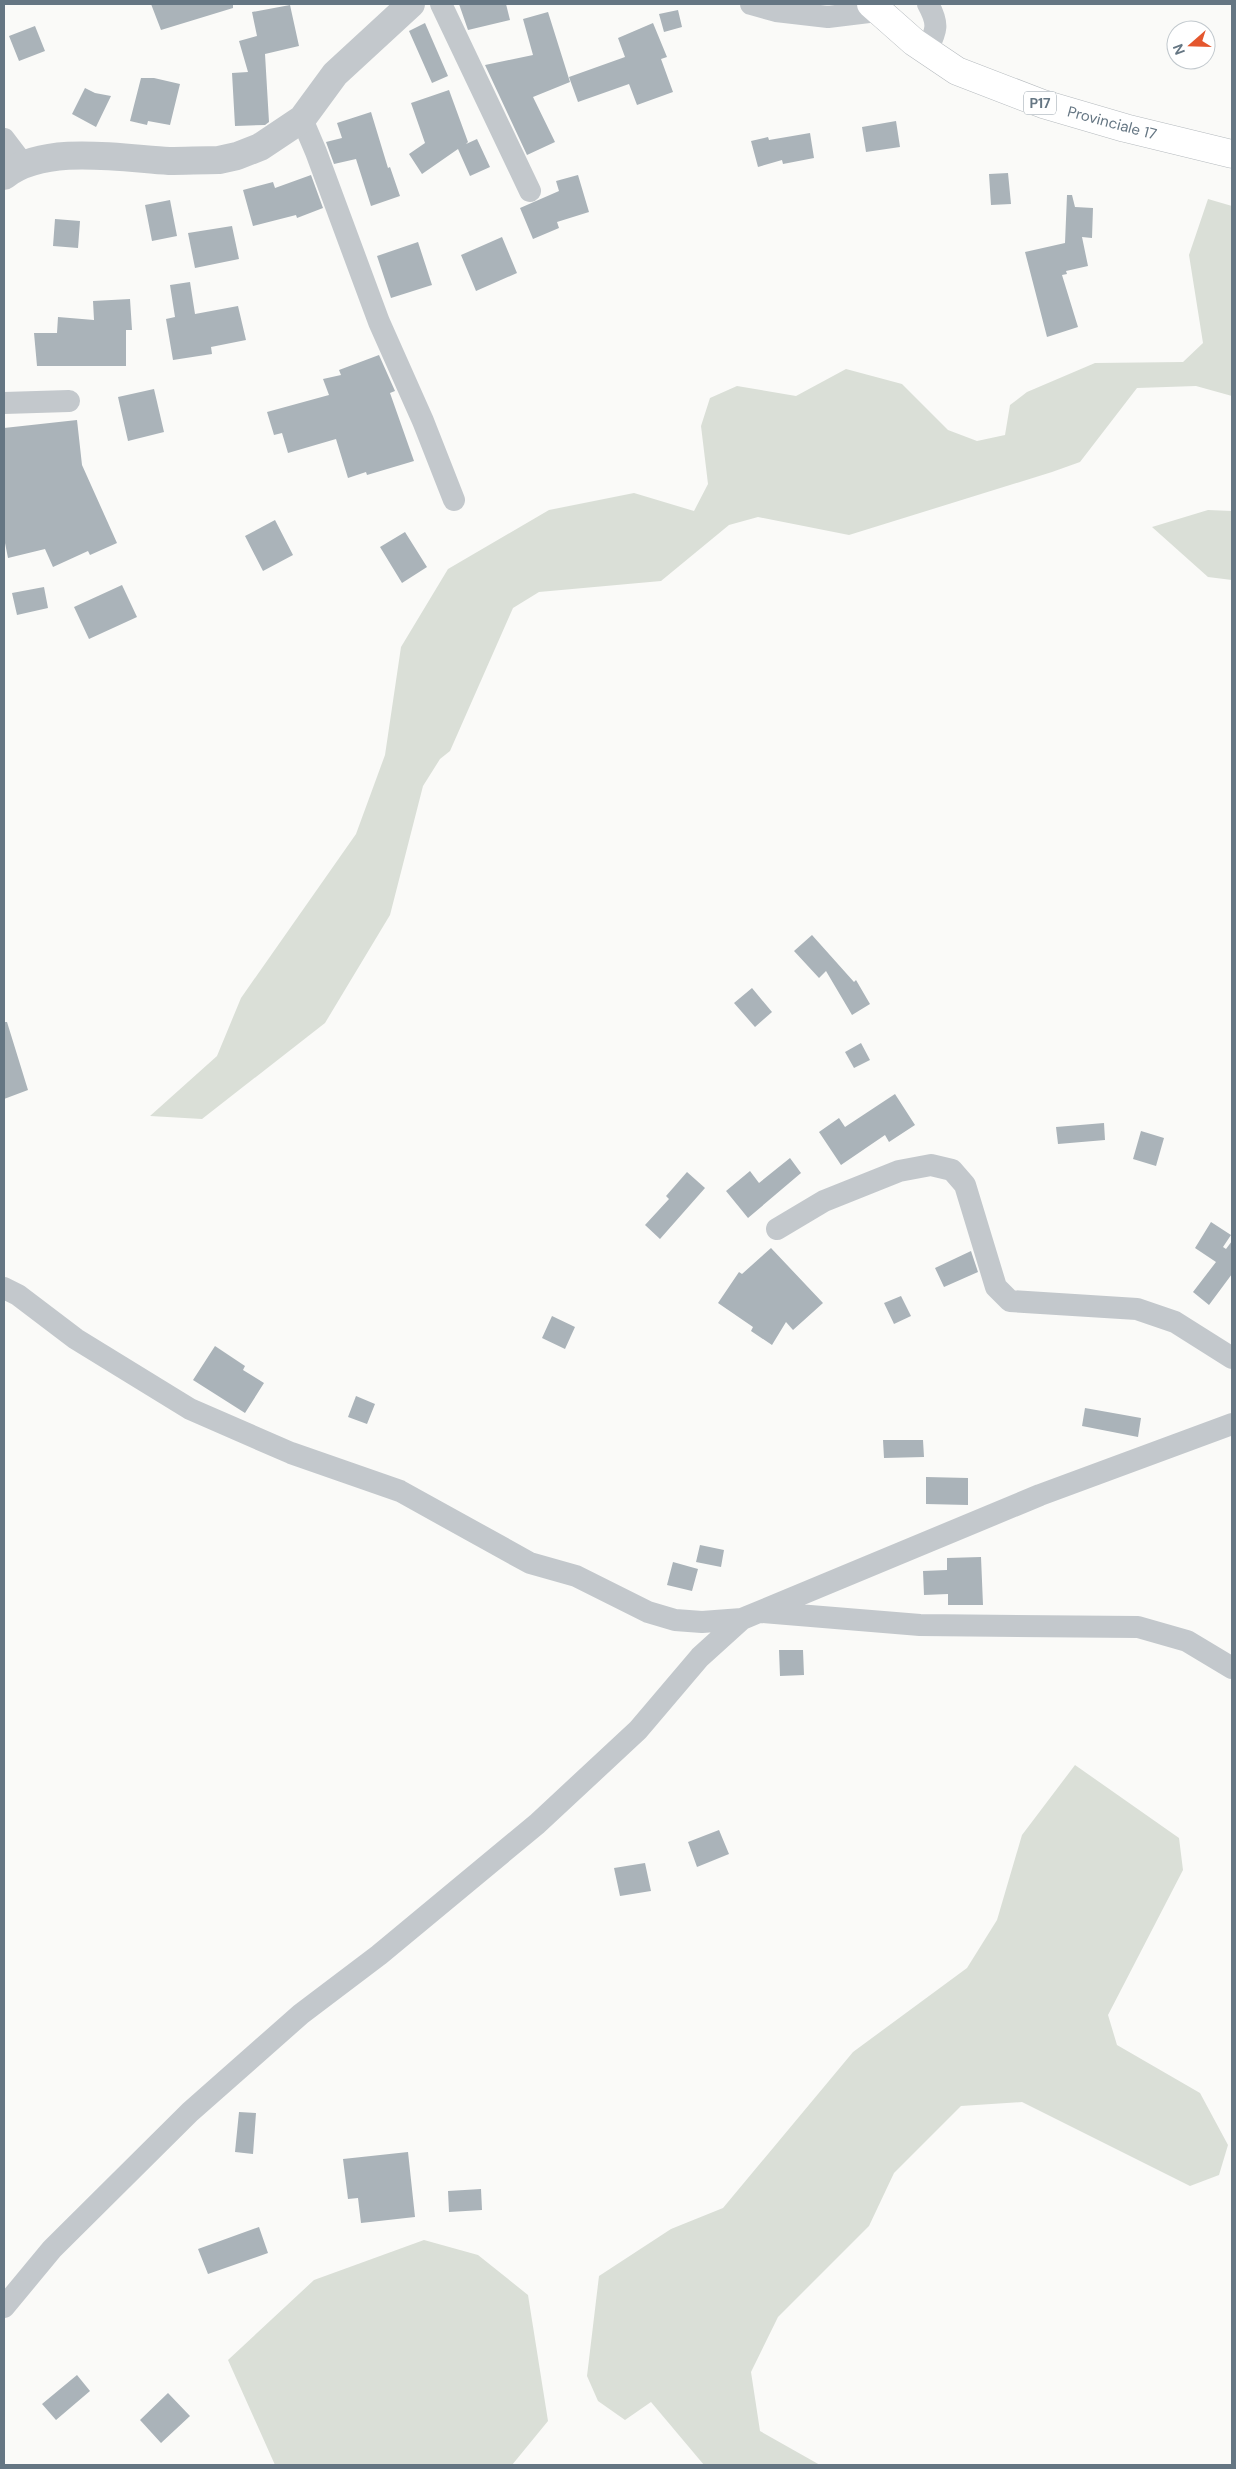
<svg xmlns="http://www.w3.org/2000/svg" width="1236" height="2469" viewBox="0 0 1236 2469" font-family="'DM Sans',sans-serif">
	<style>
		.green { fill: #dadfd7 }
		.building { fill: #aab3b9 }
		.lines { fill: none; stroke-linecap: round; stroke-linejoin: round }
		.primary-casing { stroke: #b5babe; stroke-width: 29 }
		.minor { stroke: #c3c8cc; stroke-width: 22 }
		.tertiary { stroke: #c3c8cc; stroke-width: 28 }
		.primary { stroke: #fff; stroke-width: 28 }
		.labels { text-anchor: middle; stroke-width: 5; stroke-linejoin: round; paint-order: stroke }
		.shield { fill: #fff; stroke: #939fa8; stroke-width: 1 }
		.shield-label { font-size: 14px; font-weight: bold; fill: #657683 }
		.street-label { font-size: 15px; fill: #657683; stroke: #fff }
	</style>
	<rect width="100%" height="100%" fill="#fafaf8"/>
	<!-- green -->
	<path class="green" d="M 1208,199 L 1232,206 L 1232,396 L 1196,386 L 1137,388 L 1080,462 L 1052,472 L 849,535 L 758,517 L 729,525 L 661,581 L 539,592 L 513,608 L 450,751 L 440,759 L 423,786 L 390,915 L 325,1023 L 202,1119 L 150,1116 L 217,1056 L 241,998 L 356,834 L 385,755 L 401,647 L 448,569 L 549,510 L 634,493 L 694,511 L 708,484 L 701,426 L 710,398 L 737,386 L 796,396 L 846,369 L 902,384 L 948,430 L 977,441 L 1005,435 L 1010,405 L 1027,392 L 1095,363 L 1183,362 L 1203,343 L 1189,255 Z
		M 1208,510 L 1232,511 L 1232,580 L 1208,577 L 1152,527 Z
		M 1075,1765 L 1179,1838 L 1183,1870 L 1108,2015 L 1117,2045 L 1200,2093 L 1228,2145 L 1219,2175 L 1190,2186 L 1022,2102 L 961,2106 L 894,2173 L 869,2226 L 778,2317 L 751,2372 L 760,2431 L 820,2465 L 704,2465 L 651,2402 L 625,2420 L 598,2401 L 587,2376 L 599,2276 L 671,2229 L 723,2208 L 853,2052 L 967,1968 L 997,1920 L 1022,1835 Z
		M 424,2240 L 478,2255 L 528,2295 L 548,2421 L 512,2465 L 275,2465 L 228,2360 L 314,2280 Z"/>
	<!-- building -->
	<path class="building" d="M 151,4 L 233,4 L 233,8 L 161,30 Z
		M 459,4 L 506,4 L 510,20 L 468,30 Z
		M 290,5 L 299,46 L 265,54 L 269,122 L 265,125 L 235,126 L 232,73 L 248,72 L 239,41 L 257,36 L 252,12 Z
		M 678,10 L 682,27 L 664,32 L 659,14 Z
		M 548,12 L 570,82 L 533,97 L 555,142 L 527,155 L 485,65 L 533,55 L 523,19 Z
		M 425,23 L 448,76 L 432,83 L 409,31 Z
		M 653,23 L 667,57 L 661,59 L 673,92 L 637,105 L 629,84 L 578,102 L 569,77 L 625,57 L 618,38 Z
		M 35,26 L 45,51 L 19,61 L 9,36 Z
		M 141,78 L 154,78 L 180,84 L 170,125 L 148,121 L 147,125 L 130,121 Z
		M 85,88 L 95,93 L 111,96 L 96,127 L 72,114 Z
		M 449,90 L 468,142 L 466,144 L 477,139 L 490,167 L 470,176 L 458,149 L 422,174 L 409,154 L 425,143 L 411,103 Z
		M 371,112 L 388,168 L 390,167 L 400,196 L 371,206 L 356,159 L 334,164 L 326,142 L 342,138 L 337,123 Z
		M 896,121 L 900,147 L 866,152 L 862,127 Z
		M 810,133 L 814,158 L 783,164 L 782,160 L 758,167 L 751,141 L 768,137 L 769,140 Z
		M 1008,173 L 1011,204 L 991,205 L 989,174 Z
		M 311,175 L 323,208 L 297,218 L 296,215 L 253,226 L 243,190 L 273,182 L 275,188 Z
		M 578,175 L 589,212 L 557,222 L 559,228 L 533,239 L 520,208 L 559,191 L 556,181 Z
		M 1067,195 L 1072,195 L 1075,207 L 1093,208 L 1092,238 L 1082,237 L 1088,266 L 1066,271 L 1067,274 L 1062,275 L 1078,327 L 1047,337 L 1025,252 L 1065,243 Z
		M 170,200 L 177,236 L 152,241 L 145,205 Z
		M 55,219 L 80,221 L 78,248 L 53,246 Z
		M 232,226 L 239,259 L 195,268 L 188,233 Z
		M 502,237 L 517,273 L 476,291 L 461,255 Z
		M 418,242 L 432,285 L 391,298 L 377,256 Z
		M 190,282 L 195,314 L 238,306 L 246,340 L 211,347 L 212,354 L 173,360 L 166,319 L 175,317 L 170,285 Z
		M 130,299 L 132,330 L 126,330 L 126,366 L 37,366 L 34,333 L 57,333 L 58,317 L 94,320 L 93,301 Z
		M 379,355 L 395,391 L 390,393 L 414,461 L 367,475 L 366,472 L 348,478 L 336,439 L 288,453 L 282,433 L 274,435 L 267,412 L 329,395 L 323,379 L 341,375 L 339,370 Z
		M 154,389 L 164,432 L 128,441 L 118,397 Z
		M 77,420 L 82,465 L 117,543 L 90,555 L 88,551 L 53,567 L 45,549 L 8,558 L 4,538 L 4,428 Z
		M 275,520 L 293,555 L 263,571 L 245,536 Z
		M 405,532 L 427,567 L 402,583 L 380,547 Z
		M 122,585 L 137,617 L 89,639 L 74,607 Z
		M 44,587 L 48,608 L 17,615 L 12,593 Z
		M 812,935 L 854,982 L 856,980 L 870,1004 L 852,1015 L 826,971 L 819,978 L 794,951 Z
		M 752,988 L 772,1012 L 755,1027 L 734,1003 Z
		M 4,1022 L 7,1022 L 28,1090 L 4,1099 Z
		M 861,1043 L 870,1060 L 854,1068 L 845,1052 Z
		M 895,1094 L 915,1125 L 889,1142 L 885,1135 L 841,1165 L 819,1132 L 839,1118 L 845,1127 Z
		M 1104,1123 L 1105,1140 L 1058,1144 L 1056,1127 Z
		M 1141,1131 L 1164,1138 L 1156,1166 L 1133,1159 Z
		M 790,1158 L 801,1173 L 748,1218 L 726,1191 L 750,1171 L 759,1183 Z
		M 687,1172 L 705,1188 L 660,1239 L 645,1225 L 669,1199 L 666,1196 Z
		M 1211,1222 L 1231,1235 L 1223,1247 L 1226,1249 L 1232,1241 L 1232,1274 L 1209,1305 L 1193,1292 L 1216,1262 L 1195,1248 Z
		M 771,1248 L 823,1303 L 793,1330 L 786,1322 L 772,1345 L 751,1331 L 753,1327 L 718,1303 L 739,1272 L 742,1274 Z
		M 971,1251 L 978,1272 L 944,1287 L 935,1268 Z
		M 901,1296 L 911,1316 L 894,1324 L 884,1303 Z
		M 552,1316 L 575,1327 L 565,1349 L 542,1338 Z
		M 215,1346 L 245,1366 L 243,1370 L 264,1383 L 245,1413 L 193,1380 Z
		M 356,1396 L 375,1404 L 367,1424 L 348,1417 Z
		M 1085,1408 L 1141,1418 L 1138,1437 L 1082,1426 Z
		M 883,1440 L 923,1440 L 924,1457 L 884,1458 Z
		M 926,1477 L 968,1478 L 968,1505 L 926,1504 Z
		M 700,1545 L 724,1550 L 721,1567 L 696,1562 Z
		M 981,1557 L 983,1605 L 948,1605 L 948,1594 L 924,1595 L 923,1571 L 947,1570 L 947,1558 Z
		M 673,1562 L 698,1569 L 692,1591 L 667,1585 Z
		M 779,1650 L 803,1650 L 804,1675 L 780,1676 Z
		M 719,1830 L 729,1854 L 697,1867 L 688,1842 Z
		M 645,1863 L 651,1891 L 620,1896 L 614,1868 Z
		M 239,2112 L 256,2113 L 253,2154 L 235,2152 Z
		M 408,2152 L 415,2217 L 361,2223 L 358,2198 L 348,2199 L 343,2159 Z
		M 481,2189 L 482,2210 L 449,2212 L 448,2191 Z
		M 259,2227 L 268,2253 L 208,2274 L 198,2249 Z
		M 77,2375 L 90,2391 L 56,2420 L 42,2404 Z
		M 168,2393 L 190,2416 L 161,2443 L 140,2420 Z"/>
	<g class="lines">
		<!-- primary casing -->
		<g class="primary-casing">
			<path id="primary" d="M 871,4 L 914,42 L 957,71 L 1043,104 L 1125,128 L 1232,154"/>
		</g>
		<!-- minor -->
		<path class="minor" d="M 441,4 L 530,191
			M 751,4 L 776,11 L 828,17 L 877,11
			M 927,50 C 937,30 939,24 928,4
			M 302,119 L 316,152 L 379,322 L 423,421 L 454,500
			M 4,139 L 23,164
			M 4,403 L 69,401
			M 777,1229 L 824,1201 L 899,1171 L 931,1165 L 952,1170 L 965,1185 L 996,1287 L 1010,1301 L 1137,1309 L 1175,1322 L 1232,1358
			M 4,1288 L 18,1295 L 76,1339 L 190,1409 L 291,1453 L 400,1491 L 530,1563 L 576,1576 L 648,1612 L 675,1620 L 702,1622 L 742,1619
			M 761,1612 L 920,1625 L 1138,1627 L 1187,1641 L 1232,1668
			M 4,2307 L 52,2249 L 190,2112 L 301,2014 L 379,1955 L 537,1824 L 638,1730 L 700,1657 L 742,1619 L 1040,1495 L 1232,1424"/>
		<!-- tertiary -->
		<path class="tertiary" d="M 4,176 C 44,144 120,158 169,161 C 185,161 202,160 219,160 L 237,156 L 260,147 L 302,119 L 335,74 L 411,4"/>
		<!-- primary -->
		<use href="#primary" class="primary"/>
	</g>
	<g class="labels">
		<!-- shield labels -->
		<rect class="shield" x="1024" y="91.5" width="32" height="23" rx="4"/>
		<g class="shield-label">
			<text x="1040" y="108">P17</text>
		</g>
		<!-- street labels -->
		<g class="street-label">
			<text transform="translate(1112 123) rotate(15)" y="5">Provinciale 17</text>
		</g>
	</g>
	<!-- border -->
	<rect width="1236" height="2469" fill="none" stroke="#657683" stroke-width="10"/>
	<!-- north arrow -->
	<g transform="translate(1191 45) rotate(250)"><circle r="24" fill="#ffffff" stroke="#c1c8cd"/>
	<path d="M0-4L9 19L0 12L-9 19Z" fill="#e4572e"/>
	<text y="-8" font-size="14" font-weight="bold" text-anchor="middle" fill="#657683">N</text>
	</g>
</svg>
